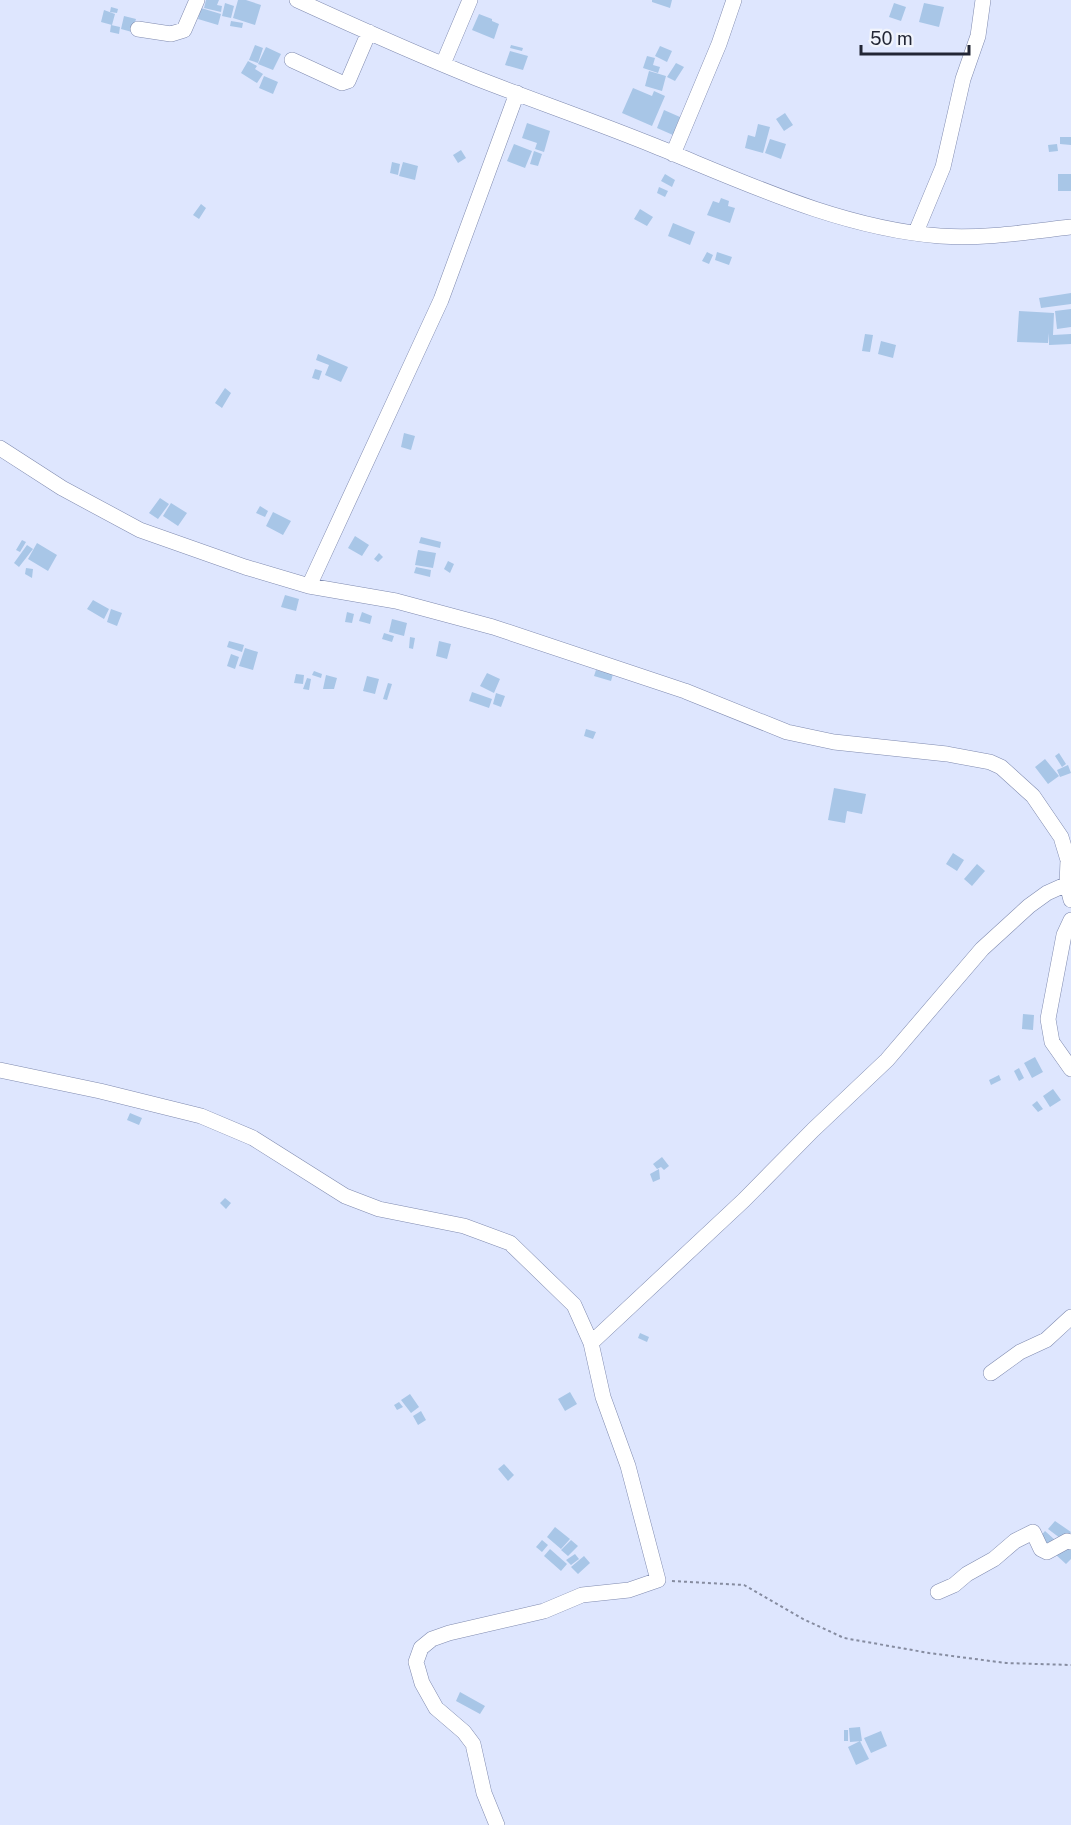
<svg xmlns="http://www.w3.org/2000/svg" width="1071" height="1825" viewBox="0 0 1071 1825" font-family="'Public Sans',sans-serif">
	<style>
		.building { fill: #a8c6e7 }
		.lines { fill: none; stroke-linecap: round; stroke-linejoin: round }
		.minor-casing { stroke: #7f8aaf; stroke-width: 16 }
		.path { stroke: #868ca0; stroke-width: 2; stroke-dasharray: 3 3; stroke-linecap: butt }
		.minor { stroke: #fff; stroke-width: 15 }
	</style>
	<rect width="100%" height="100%" fill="#dee6fe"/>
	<!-- building -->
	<path class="building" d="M 206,0 L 219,0 L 217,5 L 222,6 L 221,12 L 204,8 Z
		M 238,0 L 246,0 L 261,5 L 255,25 L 233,18 Z
		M 652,0 L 672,0 L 670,8 L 652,2 Z
		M 225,3 L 234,6 L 231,18 L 222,16 Z
		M 894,3 L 906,7 L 901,21 L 889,17 Z
		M 924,3 L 944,7 L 939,27 L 919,22 Z
		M 111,7 L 118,9 L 117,13 L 110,12 Z
		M 201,8 L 221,14 L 218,25 L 198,19 Z
		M 104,10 L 115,14 L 112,25 L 101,22 Z
		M 479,14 L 492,19 L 492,21 L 499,24 L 494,39 L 472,30 Z
		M 124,16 L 136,19 L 132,32 L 121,29 Z
		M 231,21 L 243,23 L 242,28 L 230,26 Z
		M 111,25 L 120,27 L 119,34 L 110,32 Z
		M 255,45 L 263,48 L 258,63 L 249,60 Z
		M 511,45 L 523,48 L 522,51 L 510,48 Z
		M 660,46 L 672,51 L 667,62 L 655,56 Z
		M 266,47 L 281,54 L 273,70 L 258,64 Z
		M 510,51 L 528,56 L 523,70 L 505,65 Z
		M 647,56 L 655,58 L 653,65 L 660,67 L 658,73 L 643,68 Z
		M 248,61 L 257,66 L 255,69 L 263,74 L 257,83 L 241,73 Z
		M 676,63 L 684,67 L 675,81 L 667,77 Z
		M 649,71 L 666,76 L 662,91 L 645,86 Z
		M 264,76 L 278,82 L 273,94 L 259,88 Z
		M 633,88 L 652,96 L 654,91 L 665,96 L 652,126 L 622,113 Z
		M 664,110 L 680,117 L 673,135 L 657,128 Z
		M 785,113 L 793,125 L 784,131 L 776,119 Z
		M 527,123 L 550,131 L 544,152 L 535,149 L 537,143 L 522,138 Z
		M 758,124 L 770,127 L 763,153 L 745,148 L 748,135 L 755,137 Z
		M 1060,137 L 1071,137 L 1071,145 L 1060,144 Z
		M 770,139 L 786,144 L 781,159 L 765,153 Z
		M 514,144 L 532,151 L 525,168 L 507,161 Z
		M 1057,144 L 1058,151 L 1049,152 L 1048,145 Z
		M 461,150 L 466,158 L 458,163 L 453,155 Z
		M 534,151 L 542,154 L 538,166 L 530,164 Z
		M 392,162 L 400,164 L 398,175 L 390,173 Z
		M 403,162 L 418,166 L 415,180 L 399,176 Z
		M 665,174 L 675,180 L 672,187 L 661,181 Z
		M 1058,174 L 1071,174 L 1071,191 L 1058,191 Z
		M 659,187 L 668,191 L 665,197 L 657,193 Z
		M 721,198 L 729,201 L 728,206 L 735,208 L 730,223 L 707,215 L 713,201 L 719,203 Z
		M 201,204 L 206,208 L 199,219 L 193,215 Z
		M 640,209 L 653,217 L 647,226 L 634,219 Z
		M 673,223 L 695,232 L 690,245 L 668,236 Z
		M 707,252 L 713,255 L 709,264 L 702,261 Z
		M 717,252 L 732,257 L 729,265 L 715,260 Z
		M 1071,293 L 1071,304 L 1041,308 L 1039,298 Z
		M 1071,309 L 1071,327 L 1057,329 L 1055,311 Z
		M 1019,311 L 1054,313 L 1053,335 L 1071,334 L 1071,344 L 1049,345 L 1049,333 L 1048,343 L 1017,342 Z
		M 865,334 L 873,335 L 870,352 L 862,351 Z
		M 881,341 L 896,345 L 893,358 L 878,354 Z
		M 318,354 L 348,367 L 341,382 L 325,375 L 329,365 L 316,360 Z
		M 315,369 L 322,371 L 319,380 L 312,378 Z
		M 225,388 L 231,393 L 222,408 L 215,403 Z
		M 404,433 L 415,436 L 411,450 L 401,447 Z
		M 160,498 L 169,504 L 158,519 L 149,513 Z
		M 171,503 L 187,513 L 178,526 L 163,516 Z
		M 260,506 L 268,511 L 265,517 L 256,513 Z
		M 273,512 L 291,521 L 283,535 L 266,526 Z
		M 355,536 L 369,545 L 362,556 L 348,548 Z
		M 421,537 L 441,542 L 440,548 L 419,543 Z
		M 22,540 L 26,542 L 20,552 L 16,550 Z
		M 37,543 L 57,555 L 48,571 L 28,559 Z
		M 27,545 L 33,549 L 19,567 L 14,563 Z
		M 418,550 L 436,553 L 433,568 L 415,565 Z
		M 379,553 L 383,557 L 378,562 L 374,559 Z
		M 448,561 L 454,564 L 450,573 L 444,569 Z
		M 416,567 L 431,570 L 430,577 L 414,573 Z
		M 26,568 L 33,569 L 32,578 L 25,574 Z
		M 285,595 L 299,599 L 296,611 L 281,607 Z
		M 93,600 L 109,609 L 104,619 L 87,609 Z
		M 111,609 L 122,613 L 117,626 L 107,622 Z
		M 347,612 L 354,614 L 352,623 L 345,622 Z
		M 362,612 L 372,616 L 370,624 L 359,621 Z
		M 392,619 L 407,623 L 404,636 L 389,632 Z
		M 384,633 L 394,636 L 392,642 L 382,639 Z
		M 410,637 L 415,638 L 413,649 L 409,648 Z
		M 229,641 L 244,645 L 242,652 L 227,647 Z
		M 439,641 L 451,644 L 447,659 L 436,656 Z
		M 245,648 L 258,652 L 253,670 L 239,666 Z
		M 231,654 L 239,657 L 235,669 L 227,666 Z
		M 596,670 L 613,674 L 611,681 L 594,676 Z
		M 314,671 L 322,674 L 321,678 L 312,675 Z
		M 487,673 L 500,679 L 494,693 L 480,686 Z
		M 296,674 L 304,675 L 303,684 L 294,683 Z
		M 326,675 L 337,678 L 334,689 L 323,689 Z
		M 367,676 L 379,679 L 375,694 L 363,691 Z
		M 307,678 L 311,679 L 309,690 L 303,689 Z
		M 388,683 L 392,684 L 387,700 L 383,699 Z
		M 472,692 L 492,699 L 489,708 L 469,701 Z
		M 496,693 L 505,696 L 501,707 L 493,704 Z
		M 586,729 L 596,732 L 593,739 L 584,736 Z
		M 1059,753 L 1066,764 L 1062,767 L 1055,756 Z
		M 1045,759 L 1059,776 L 1048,784 L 1035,767 Z
		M 1068,765 L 1071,773 L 1060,777 L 1057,770 Z
		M 834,788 L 866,794 L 862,814 L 847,811 L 845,823 L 828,820 Z
		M 953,853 L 964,860 L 957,871 L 946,864 Z
		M 977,864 L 985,871 L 972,886 L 964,879 Z
		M 1023,1014 L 1034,1015 L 1033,1030 L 1022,1029 Z
		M 1035,1057 L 1043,1072 L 1032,1078 L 1024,1063 Z
		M 1019,1068 L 1024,1078 L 1019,1081 L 1014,1071 Z
		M 999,1075 L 1001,1080 L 991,1085 L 989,1080 Z
		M 1053,1089 L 1061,1100 L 1050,1107 L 1043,1096 Z
		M 1037,1101 L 1043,1109 L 1038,1112 L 1032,1105 Z
		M 130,1113 L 142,1118 L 139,1125 L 127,1120 Z
		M 662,1157 L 669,1166 L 664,1170 L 661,1167 L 657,1169 L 653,1164 Z
		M 659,1169 L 660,1179 L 653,1182 L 650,1174 Z
		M 225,1198 L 231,1203 L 226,1209 L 220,1203 Z
		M 640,1333 L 649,1337 L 647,1342 L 638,1338 Z
		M 570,1392 L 577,1404 L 565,1411 L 558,1399 Z
		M 410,1394 L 419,1407 L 411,1413 L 401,1400 Z
		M 399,1402 L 403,1407 L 397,1410 L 394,1405 Z
		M 421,1411 L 426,1420 L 418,1425 L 413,1416 Z
		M 504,1464 L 514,1475 L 508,1481 L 498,1469 Z
		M 1055,1521 L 1071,1532 L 1064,1541 L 1048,1529 Z
		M 555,1527 L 570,1539 L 561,1549 L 547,1537 Z
		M 1045,1531 L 1055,1540 L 1047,1548 L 1037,1540 Z
		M 542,1540 L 548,1545 L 542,1552 L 536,1547 Z
		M 571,1540 L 578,1546 L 568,1556 L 561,1550 Z
		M 1071,1547 L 1071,1559 L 1066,1564 L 1055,1554 Z
		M 550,1549 L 567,1564 L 561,1571 L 544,1556 Z
		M 575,1554 L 579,1559 L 571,1565 L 566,1560 Z
		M 584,1556 L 590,1563 L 578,1574 L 571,1567 Z
		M 460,1692 L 485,1706 L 480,1714 L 456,1701 Z
		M 860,1727 L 862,1741 L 850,1742 L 849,1728 Z
		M 844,1730 L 848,1730 L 848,1741 L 844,1741 Z
		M 881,1731 L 887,1746 L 871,1753 L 864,1738 Z
		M 860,1741 L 869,1759 L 856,1765 L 848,1747 Z"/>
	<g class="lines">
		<!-- minor casing -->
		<g class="minor-casing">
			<path id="minor" d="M 297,0 C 356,27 416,54 476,78 C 535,101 596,122 655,146 C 746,183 840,228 940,236 C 984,239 1027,232 1071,227
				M 138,29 L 171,34 L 184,30 L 197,0
				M 292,60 L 342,83 L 348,81 L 369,32
				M 443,64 L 470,0
				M 673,154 L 719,44 L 734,0
				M 916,232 L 943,167 L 963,79 L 978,36 L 983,0
				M 0,448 L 62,488 L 140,530 L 245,567 L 309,586 L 396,601 L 493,627 L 685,691 L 787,732 L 834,742 L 947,754 L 990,762 L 1001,767 L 1033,796 L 1061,837 L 1068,860 L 1067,884 L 1071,900
				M 309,586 L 441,300 L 517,93
				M 1071,920 L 1064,935 L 1048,1019 L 1052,1042 L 1071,1069
				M 0,1070 L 100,1091 L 201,1116 L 253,1138 L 345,1196 L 379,1209 L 464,1226 L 510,1243 L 574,1305 L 591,1343 L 603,1397 L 628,1466 L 658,1580 L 629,1590 L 582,1595 L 544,1611 L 449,1633 L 432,1639 L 421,1648 L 416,1662 L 422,1683 L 436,1708 L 464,1732 L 473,1744 L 484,1793 L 497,1825
				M 591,1343 L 744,1200 L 813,1130 L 887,1060 L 982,949 L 1029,906 L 1047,893 L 1067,884
				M 991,1373 L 1020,1352 L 1046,1340 L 1071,1317
				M 938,1592 L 954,1585 L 967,1574 L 994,1559 L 1015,1541 L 1033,1532 L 1041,1549 L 1047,1552 L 1067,1541 L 1071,1542"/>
		</g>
		<!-- path -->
		<path class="path" d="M 672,1581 L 744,1585 L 803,1619 L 844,1638 L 929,1653 L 1006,1663 L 1071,1665"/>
		<!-- minor -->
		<use href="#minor" class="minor"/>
	</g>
	<!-- scale -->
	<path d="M861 45v9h108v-9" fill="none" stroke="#222635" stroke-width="3"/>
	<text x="870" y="45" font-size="18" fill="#222635" stroke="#f1f4fc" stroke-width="4.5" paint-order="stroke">50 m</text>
</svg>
